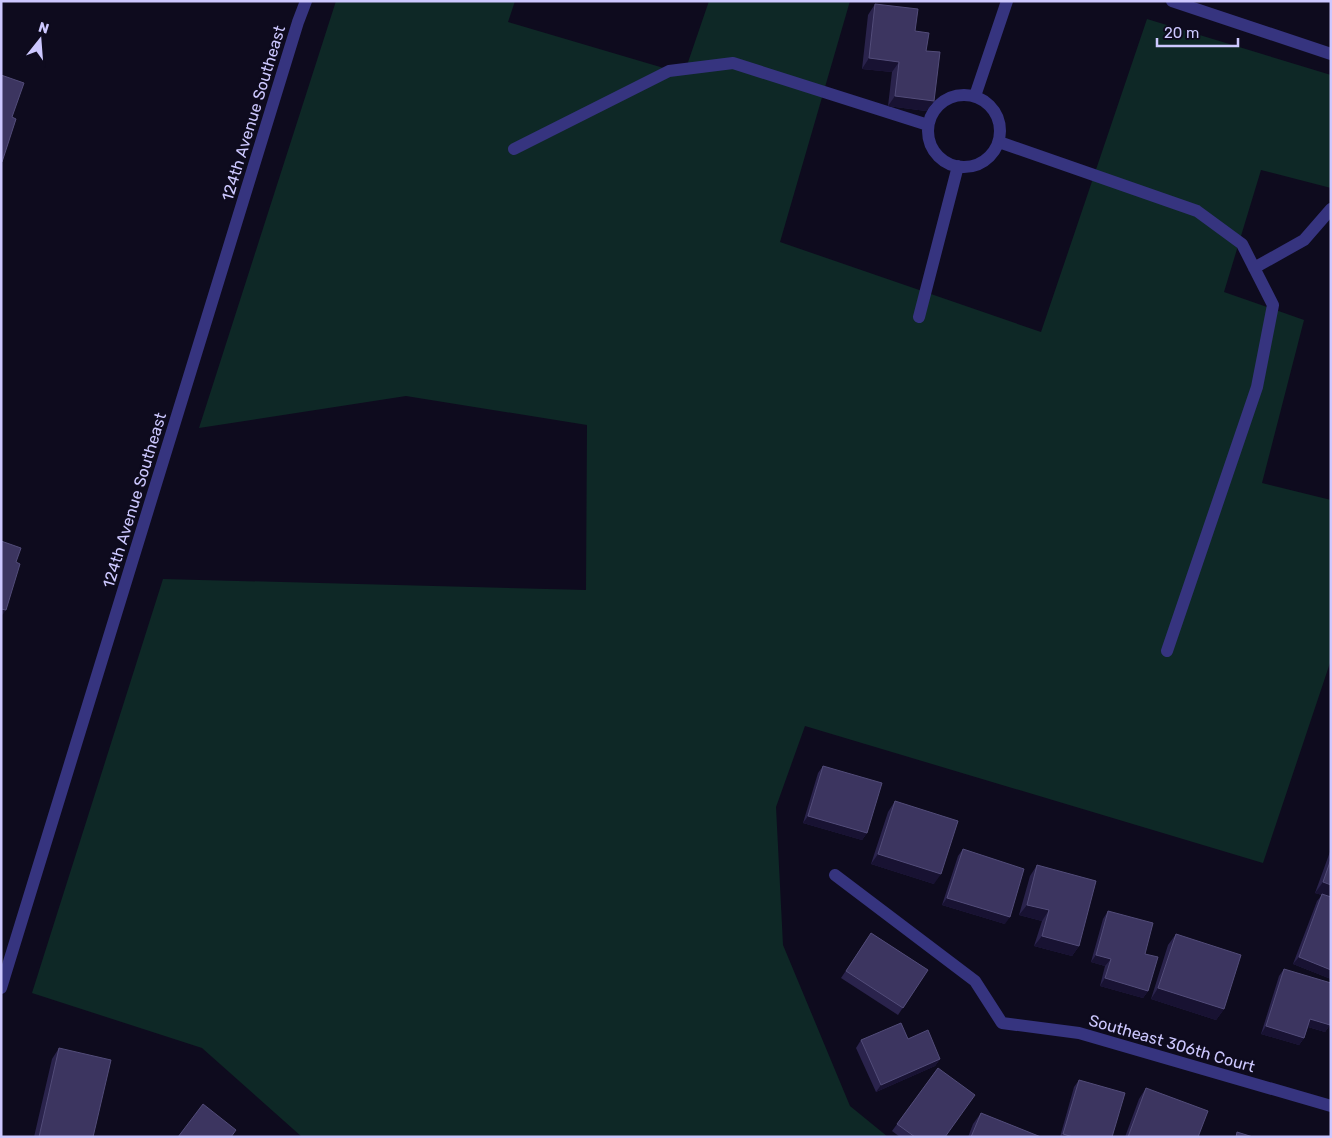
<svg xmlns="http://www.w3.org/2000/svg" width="1332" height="1138" viewBox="0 0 1332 1138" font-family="Rubik,sans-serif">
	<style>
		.green { fill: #0e2826 }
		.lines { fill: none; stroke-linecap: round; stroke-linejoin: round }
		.minor { stroke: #36347f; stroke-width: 12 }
		.wall { fill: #2a234c }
		.shaded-wall { fill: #181232 }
		.building { fill: #3c3560; stroke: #524c79 }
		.labels { text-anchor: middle; stroke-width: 4.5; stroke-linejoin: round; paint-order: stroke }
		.street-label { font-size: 16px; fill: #cdc8ff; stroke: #0e0b1e }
	</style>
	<rect width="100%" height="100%" fill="#0e0b1e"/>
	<!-- green -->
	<path class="green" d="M 336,1 L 515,1 L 508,22 L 684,74 L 709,1 L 850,1 L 780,242 L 1041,332 L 1147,19 L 1331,75 L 1331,188 L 1261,170 L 1224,292 L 1304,320 L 1262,483 L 1331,500 L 1331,660 L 1263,863 L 805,726 L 776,807 L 783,945 L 850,1106 L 888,1137 L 302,1137 L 202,1048 L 32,993 L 163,579 L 586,590 L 587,425 L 406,396 L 199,428 Z"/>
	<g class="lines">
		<!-- minor -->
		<path class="minor" d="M 1172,1 L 1331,54
			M928 131a36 36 0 1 1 72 0a36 36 0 1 1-72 0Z
			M 975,96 L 1007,1
			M 999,142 L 1197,211 L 1242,244 L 1273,305 L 1257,387 L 1167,651
			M 514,149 L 669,71 L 733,63 L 928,125
			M 1254,268 L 1304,240 L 1331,209
			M 919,317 L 958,166
			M 835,875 L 975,981 L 1002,1023 L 1079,1033 L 1331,1106
			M 1,988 L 298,22 L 306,1"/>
	</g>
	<!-- wall -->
	<path class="wall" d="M 875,4 L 915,31 L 926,51 L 934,101 L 926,111 L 888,106 L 892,72 L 862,69 L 868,15 Z
		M 823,766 L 867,833 L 862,840 L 803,823 L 818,773 Z
		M 895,801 L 934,884 L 871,864 L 888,812 Z
		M 963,849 L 1005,924 L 942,905 L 958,856 Z
		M 1331,849 L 1331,979 L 1293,964 L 1317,901 L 1322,895 L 1315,893 Z
		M 1037,865 L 1079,946 L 1072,956 L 1034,946 L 1042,921 L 1019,915 L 1030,876 Z
		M 1108,911 L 1145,954 L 1148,991 L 1143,998 L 1100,986 L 1105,966 L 1091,962 L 1103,919 Z
		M 871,933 L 928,970 L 898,1015 L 841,978 Z
		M 1176,934 L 1224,1009 L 1216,1020 L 1151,999 L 1168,945 Z
		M 1284,969 L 1330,1025 L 1325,1032 L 1308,1027 L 1304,1038 L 1299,1045 L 1261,1034 L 1279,976 Z
		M 908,1039 L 940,1059 L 935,1066 L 876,1092 L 856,1048 L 861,1040 Z
		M 59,1048 L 93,1137 L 34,1137 L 52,1059 Z
		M 938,1068 L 945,1137 L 900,1137 L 892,1131 Z
		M 1079,1080 L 1112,1137 L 1060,1137 L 1074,1087 Z
		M 1146,1088 L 1198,1137 L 1125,1137 L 1139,1099 Z
		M 981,1113 L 1041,1137 L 968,1137 L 973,1124 Z"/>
	<!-- shaded-wall -->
	<path class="shaded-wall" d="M 869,58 L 899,62 L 892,72 L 862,69 Z
		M 895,96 L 934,101 L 926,111 L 888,106 Z
		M 1,609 L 6,610 L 1,617 Z
		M 808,816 L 867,833 L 862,840 L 803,823 Z
		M 878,854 L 941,874 L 934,884 L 871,864 Z
		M 1323,882 L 1331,885 L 1331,898 L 1315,893 Z
		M 947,898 L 1010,917 L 1005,924 L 942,905 Z
		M 1027,905 L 1049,910 L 1042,921 L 1019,915 Z
		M 1042,936 L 1079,946 L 1072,956 L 1034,946 Z
		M 1096,955 L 1111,959 L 1105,966 L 1091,962 Z
		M 1299,957 L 1331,970 L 1331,979 L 1293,964 Z
		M 1105,978 L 1148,991 L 1143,998 L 1100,986 Z
		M 1158,988 L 1224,1009 L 1216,1020 L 1151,999 Z
		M 1310,1019 L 1330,1025 L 1325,1032 L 1305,1026 Z
		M 1266,1026 L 1304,1038 L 1299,1045 L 1261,1034 Z
		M 940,1059 L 935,1066 L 876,1092 L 881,1085 Z
		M 1063,1134 L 1073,1137 L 1061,1137 Z"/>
	<!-- building -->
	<path class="building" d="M 875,4 L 918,9 L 915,31 L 929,33 L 926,51 L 940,52 L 934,101 L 895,96 L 899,62 L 869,58 Z
		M 1,75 L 24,83 L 12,117 L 16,119 L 2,162 L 1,162 Z
		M 1,541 L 21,548 L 16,562 L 20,564 L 6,610 L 1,609 Z
		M 823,766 L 882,783 L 867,833 L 808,816 Z
		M 895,801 L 958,821 L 941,874 L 878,854 Z
		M 963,849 L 1024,869 L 1010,917 L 947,898 Z
		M 1331,859 L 1331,885 L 1323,882 Z
		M 1037,865 L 1096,881 L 1079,946 L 1042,936 L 1049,910 L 1027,905 Z
		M 1322,894 L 1331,897 L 1331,970 L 1299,957 Z
		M 1108,911 L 1153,923 L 1145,954 L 1158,957 L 1148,991 L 1105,978 L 1111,959 L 1096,955 Z
		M 871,933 L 928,970 L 903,1008 L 846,971 Z
		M 1176,934 L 1241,955 L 1224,1009 L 1158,988 Z
		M 1284,969 L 1331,983 L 1331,1021 L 1330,1025 L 1310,1019 L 1304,1038 L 1266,1026 Z
		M 901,1023 L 908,1039 L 928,1030 L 940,1059 L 881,1085 L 861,1040 Z
		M 59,1048 L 111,1060 L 93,1137 L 39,1137 Z
		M 938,1068 L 975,1095 L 945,1137 L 915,1137 L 897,1124 Z
		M 1079,1080 L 1125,1093 L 1112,1137 L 1073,1137 L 1063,1134 Z
		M 1146,1088 L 1208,1111 L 1198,1137 L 1128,1137 Z
		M 203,1104 L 236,1130 L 231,1137 L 178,1137 Z
		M 981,1113 L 1041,1137 L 971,1137 Z
		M 1237,1132 L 1253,1137 L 1236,1137 Z"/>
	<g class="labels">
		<!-- street labels -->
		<g class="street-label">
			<text transform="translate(253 113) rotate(-73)" y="6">124th Avenue Southeast</text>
			<text transform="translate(134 500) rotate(-73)" y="6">124th Avenue Southeast</text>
			<text transform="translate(1172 1043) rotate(16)" y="6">Southeast 306th Court</text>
		</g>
	</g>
	<!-- border -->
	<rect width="1332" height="1138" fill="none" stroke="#cdc8ff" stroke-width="5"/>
	<!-- north arrow -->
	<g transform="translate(40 40) rotate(17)" stroke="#0e0b1e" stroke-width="4" paint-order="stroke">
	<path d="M0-4L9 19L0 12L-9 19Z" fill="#cdc8ff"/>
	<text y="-8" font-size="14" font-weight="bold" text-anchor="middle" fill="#cdc8ff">N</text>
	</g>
	<!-- scale -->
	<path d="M1157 38v8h81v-8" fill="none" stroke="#cdc8ff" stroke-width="2.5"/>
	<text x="1164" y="38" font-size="15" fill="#cdc8ff" stroke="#0e0b1e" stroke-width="4" paint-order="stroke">20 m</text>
</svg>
